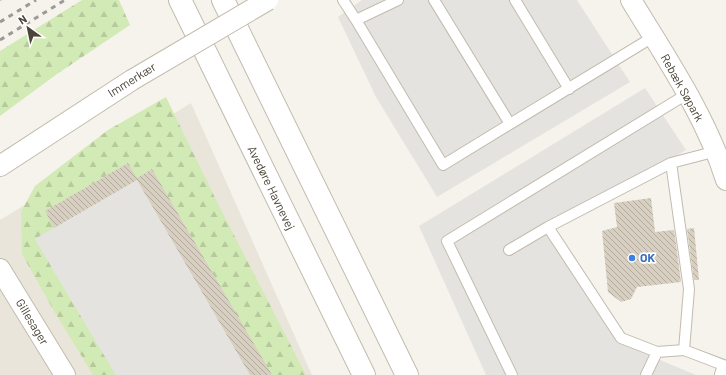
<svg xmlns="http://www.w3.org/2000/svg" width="726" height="375" viewBox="0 0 726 375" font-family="Barlow,sans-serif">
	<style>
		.residential { fill: #eae5da }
		.forest { fill: url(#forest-firs) }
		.parking { fill: #e5e3e0 }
		.building { fill: url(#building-back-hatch) }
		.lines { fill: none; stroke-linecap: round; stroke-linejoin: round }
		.service-casing { stroke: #c2bbae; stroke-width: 12 }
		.minor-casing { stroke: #c2bbae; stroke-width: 22 }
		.tertiary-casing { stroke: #c2bbae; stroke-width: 24 }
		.service { stroke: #fff; stroke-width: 10 }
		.minor { stroke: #fff; stroke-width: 20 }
		.tertiary { stroke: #fff; stroke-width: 22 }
		.tram { stroke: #9a9a9a; stroke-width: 1 }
		.rail { stroke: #9a9a9a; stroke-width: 3; stroke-dasharray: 5 5; stroke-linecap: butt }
		.minor-bridge-casing { stroke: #c2bbae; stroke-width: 22; stroke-linecap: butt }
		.minor-bridge { stroke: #fff; stroke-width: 20 }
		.shop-dot { fill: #3f7fe0; stroke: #fff; stroke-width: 1.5 }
		.labels { text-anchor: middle; stroke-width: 3.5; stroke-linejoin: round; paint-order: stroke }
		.street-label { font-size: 12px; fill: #4b4439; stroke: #fff }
		.shop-label { font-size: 12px; font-weight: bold; fill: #366cbe; stroke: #fff; text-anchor: start }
	</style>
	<defs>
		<pattern id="forest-firs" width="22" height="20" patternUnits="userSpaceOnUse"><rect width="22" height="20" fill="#d2eab5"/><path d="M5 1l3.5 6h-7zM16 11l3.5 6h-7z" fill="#b6ca9c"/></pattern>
		<pattern id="building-back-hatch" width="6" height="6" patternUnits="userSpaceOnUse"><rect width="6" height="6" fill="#d8cfc1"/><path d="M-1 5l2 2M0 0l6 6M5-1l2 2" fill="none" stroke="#b1aa9e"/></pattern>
	</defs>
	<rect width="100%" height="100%" fill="#f6f3ec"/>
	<!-- residential -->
	<path class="residential" d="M 191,103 L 312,375 L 0,375 L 0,220 Z"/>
	<!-- forest -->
	<path class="forest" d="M 82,0 L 119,0 L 130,25 L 57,74 L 0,116 L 0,51 Z
		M 166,97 L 219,206 L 306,375 L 271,375 L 152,169 L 137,178 L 128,163 L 45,211 L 54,228 L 35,239 L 116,375 L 93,375 L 54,311 L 22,254 L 21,212 L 35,186 L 108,130 Z"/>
	<!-- parking -->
	<path class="parking" d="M 362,0 L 577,0 L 630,82 L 437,197 L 376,97 L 338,17 Z
		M 645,88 L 686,150 L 551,229 L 617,342 L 696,375 L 486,375 L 419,226 Z
		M 137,180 L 250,375 L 116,375 L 35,239 Z"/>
	<!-- building -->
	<path class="building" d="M 128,163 L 137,178 L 152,169 L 272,375 L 250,375 L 137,180 L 54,228 L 45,211 Z
		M 651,198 L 655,232 L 674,230 L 681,282 L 637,287 L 631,299 L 621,302 L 608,292 L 602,231 L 617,227 L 614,203 Z
		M 694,228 L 699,280 L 694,280 L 687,229 Z"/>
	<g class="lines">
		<!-- service casing -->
		<g class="service-casing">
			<path id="service" d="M 343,0 L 356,20 L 398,0
				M 434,0 L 510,124 L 653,37
				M 515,0 L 569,89
				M 356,20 L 443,165 L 510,124
				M 671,163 L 548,227 L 621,338 L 657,352 L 684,350 L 726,366
				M 509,250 L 548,227
				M 684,350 L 689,289 L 671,163 L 717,151
				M 512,375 L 447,241 L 687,94
				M 646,375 L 657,352"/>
		</g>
		<!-- minor casing -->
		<g class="minor-casing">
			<path id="minor" d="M 631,0 C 666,58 706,116 726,180
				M 0,166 L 132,80
				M 0,269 L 65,375
				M 725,375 L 726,372"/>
		</g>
		<!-- tertiary casing -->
		<g class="tertiary-casing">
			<path id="tertiary" d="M 180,0 L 364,375
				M 223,0 L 407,375"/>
		</g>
		<!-- service -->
		<use href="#service" class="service"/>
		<!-- minor -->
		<use href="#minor" class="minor"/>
		<!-- tertiary -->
		<use href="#tertiary" class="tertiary"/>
		<!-- tram -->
		<path class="tram" d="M 0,0 L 1,0"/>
		<!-- rail -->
		<path class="rail" d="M 0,22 L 36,0
			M 0,40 L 65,0"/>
		<!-- minor-bridge casing -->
		<g class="minor-bridge-casing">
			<path id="minor-bridge" d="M 132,80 L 268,0"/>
		</g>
		<!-- minor-bridge -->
		<use href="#minor-bridge" class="minor-bridge"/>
	</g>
	<!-- markers -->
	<circle class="shop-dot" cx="632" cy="258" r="4"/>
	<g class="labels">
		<!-- street labels -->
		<g class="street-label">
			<text transform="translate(132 80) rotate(-32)" y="4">Immerkær</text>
			<text transform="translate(682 88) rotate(61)" y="4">Rebæk Søpark</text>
			<text transform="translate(271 188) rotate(64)" y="4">Avedøre Havnevej</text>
			<text transform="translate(32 322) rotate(59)" y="4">Gillesager</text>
		</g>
		<!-- shop labels -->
		<g class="shop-label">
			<text x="640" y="262">OK</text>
		</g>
	</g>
	<!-- north arrow -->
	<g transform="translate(28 28) rotate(327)" stroke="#ffffff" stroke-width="3" paint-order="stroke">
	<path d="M0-3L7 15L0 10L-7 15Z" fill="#4b4439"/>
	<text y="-6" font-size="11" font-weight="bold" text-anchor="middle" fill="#4b4439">N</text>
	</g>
</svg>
